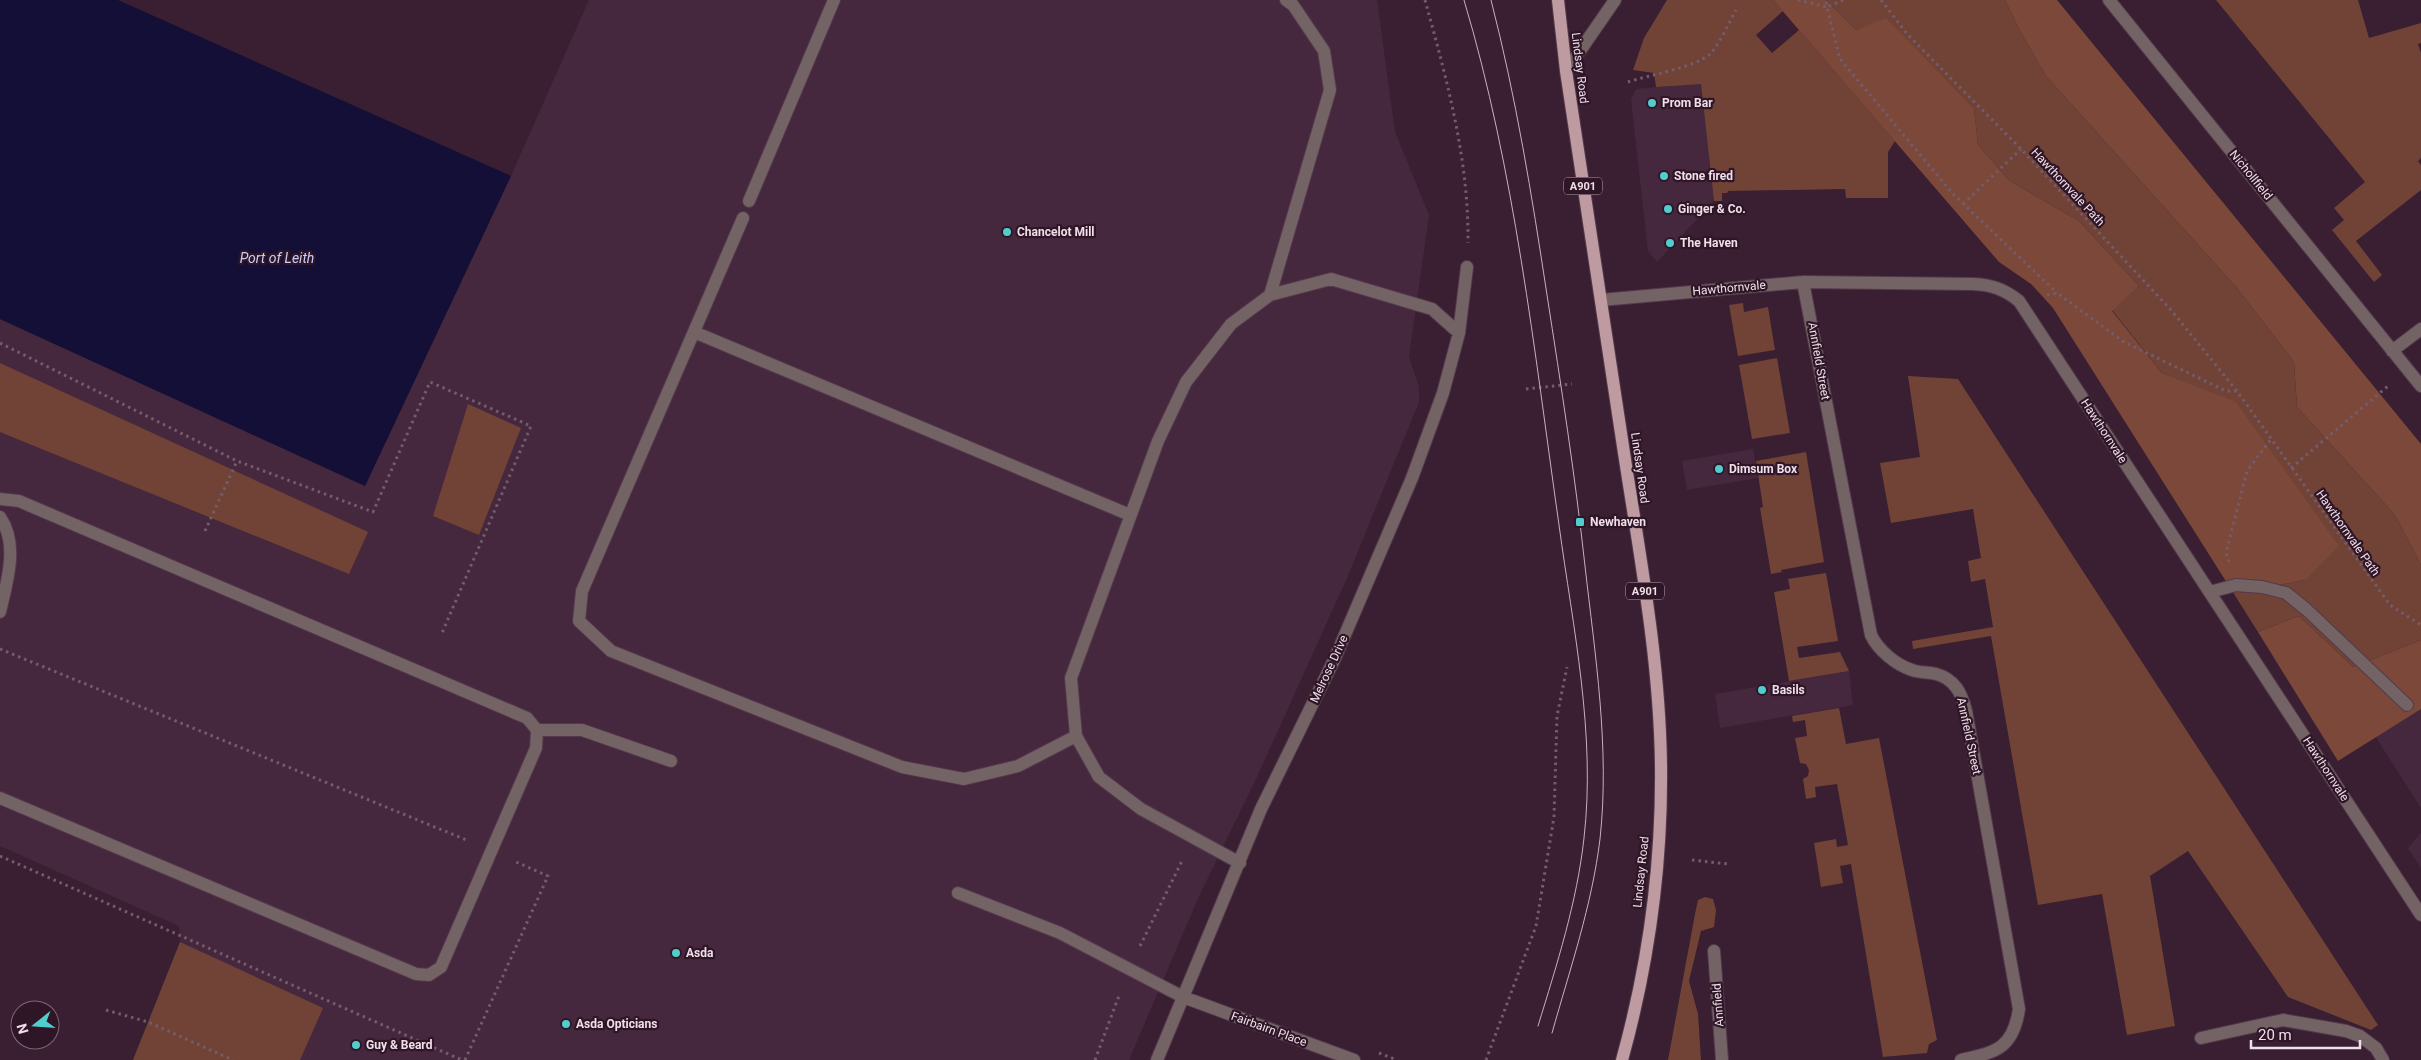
<svg xmlns="http://www.w3.org/2000/svg" width="2421" height="1060" viewBox="0 0 2421 1060" font-family="Roboto,sans-serif">
	<style>
		.built { fill: #46283e }
		.green { fill: #714336 }
		.forest { fill: #7b483a }
		.water { fill: #130f36 }
		.lines { fill: none; stroke-linecap: round; stroke-linejoin: round }
		.minor-casing { stroke: #533a4b; stroke-width: 14 }
		.major-casing { stroke: #533a4b; stroke-width: 14 }
		.path { stroke: #745c6c; stroke-width: 3; stroke-dasharray: 2.5 4; stroke-linecap: butt }
		.minor { stroke: #746365; stroke-width: 12 }
		.major { stroke: #be9ba1; stroke-width: 12 }
		.tram { stroke: #c6b2bf; stroke-width: 1 }
		.poi-dot { fill: #52cdce; stroke: #2e1627; stroke-width: 2 }
		.labels { text-anchor: middle; stroke-width: 4.5; stroke-linejoin: round; paint-order: stroke }
		.shield { fill: #2e1627; stroke: #b6a2b0; stroke-width: 1 }
		.shield-label { font-size: 11px; font-weight: bold; fill: #f0deea }
		.street-label { font-size: 12px; fill: #f0deea; stroke: #2e1627 }
		.poi-label { font-size: 12px; font-weight: bold; fill: #f0deea; stroke: #2e1627; text-anchor: start }
		.water-label { font-size: 14px; font-style: italic; fill: #cacdfa; stroke: #2e1627 }
	</style>
	<rect width="100%" height="100%" fill="#391f31"/>
	<!-- built -->
	<path class="built" d="M 589,0 L 1377,0 L 1395,132 L 1429,215 L 1409,357 L 1419,387 L 1419,402 L 1347,578 L 1257,777 L 1199,896 L 1129,1060 L 133,1060 L 180,942 L 179,926 L 0,846 L 0,319 L 365,486 L 511,176 Z
		M 1701,83 L 1714,201 L 1657,262 L 1648,251 L 1631,99 L 1636,89 Z
		M 1753,449 L 1758,478 L 1687,490 L 1682,461 Z
		M 1849,671 L 1853,705 L 1720,728 L 1715,694 Z
		M 2421,677 L 2421,808 L 2343,686 Z
		M 2421,833 L 2421,868 L 2408,848 Z"/>
	<!-- green -->
	<path class="green" d="M 1667,0 L 1773,0 L 1783,11 L 1756,35 L 1772,53 L 1799,30 L 1895,141 L 1888,152 L 1888,198 L 1846,198 L 1845,189 L 1728,191 L 1727,193 L 1722,193 L 1722,201 L 1714,201 L 1701,84 L 1656,87 L 1654,73 L 1633,70 L 1644,38 Z
		M 1826,0 L 2005,0 L 2019,29 L 2046,76 L 2237,288 L 2294,362 L 2297,407 L 2395,515 L 2421,565 L 2421,640 L 2353,667 L 2299,616 L 2258,632 L 2234,594 L 2305,580 L 2236,403 L 2162,373 L 2112,310 L 2139,286 L 2079,221 L 2010,181 L 1978,145 L 1974,108 L 1886,19 L 1856,30 Z
		M 2216,0 L 2358,0 L 2369,38 L 2421,23 L 2421,43 L 2418,44 L 2421,53 L 2421,158 L 2418,161 L 2421,165 L 2421,190 L 2356,241 L 2382,275 L 2374,282 L 2332,230 L 2344,220 L 2334,208 L 2365,182 Z
		M 1743,303 L 1744,312 L 1768,307 L 1775,350 L 1738,356 L 1729,305 Z
		M 1777,358 L 1790,433 L 1752,439 L 1739,365 Z
		M 0,363 L 368,532 L 349,574 L 0,432 Z
		M 1908,376 L 1958,379 L 2378,1025 L 2371,1030 L 2288,997 L 2188,851 L 2150,876 L 2175,1026 L 2127,1035 L 2102,894 L 2038,905 L 1991,636 L 1913,649 L 1912,641 L 1993,627 L 1985,579 L 1971,582 L 1968,561 L 1981,558 L 1973,509 L 1891,523 L 1880,463 L 1920,457 Z
		M 468,404 L 521,428 L 479,535 L 433,516 Z
		M 1806,452 L 1824,562 L 1781,570 L 1782,572 L 1771,574 L 1760,508 L 1763,507 L 1756,461 Z
		M 1826,573 L 1838,641 L 1797,647 L 1799,658 L 1840,652 L 1849,671 L 1789,681 L 1774,592 L 1790,589 L 1788,579 Z
		M 1839,708 L 1846,744 L 1879,738 L 1937,1040 L 1929,1044 L 1927,1053 L 1883,1057 L 1851,864 L 1840,866 L 1843,883 L 1821,887 L 1814,843 L 1836,839 L 1837,847 L 1848,845 L 1837,784 L 1815,787 L 1816,797 L 1806,799 L 1803,779 L 1808,776 L 1809,770 L 1806,764 L 1800,763 L 1795,738 L 1807,736 L 1805,720 L 1793,722 L 1792,716 Z
		M 1705,897 L 1713,899 L 1716,910 L 1714,927 L 1701,931 L 1689,981 L 1698,1014 L 1701,1060 L 1668,1060 L 1695,914 L 1698,900 Z
		M 180,942 L 323,1008 L 300,1060 L 133,1060 Z"/>
	<!-- forest -->
	<path class="forest" d="M 1773,0 L 1826,0 L 1856,30 L 1886,18 L 1974,108 L 1978,145 L 2010,181 L 2079,221 L 2139,286 L 2112,311 L 2162,373 L 2236,402 L 2339,546 L 2305,580 L 2234,594 L 2053,308 L 2031,284 L 1999,262 Z
		M 2005,0 L 2057,0 L 2421,444 L 2421,565 L 2395,515 L 2297,407 L 2294,362 L 2237,288 L 2046,76 L 2019,29 Z
		M 2299,616 L 2353,667 L 2421,640 L 2421,709 L 2338,761 L 2258,632 Z"/>
	<!-- water -->
	<path class="water" d="M 0,0 L 118,0 L 511,176 L 365,486 L 0,319 Z"/>
	<g class="lines">
		<!-- minor casing -->
		<g class="minor-casing">
			<path id="minor" d="M 2109,0 L 2421,386
				M 1566,71 L 1615,0
				M 749,201 L 834,0
				M 743,218 L 582,591 L 579,621 L 611,651 L 902,767 L 964,779 L 1018,766 L 1076,736
				M 1803,282 L 1871,635 C 1878,650 1896,665 1912,670 C 1920,673 1928,672 1936,674 C 1955,679 1962,694 1966,711 L 2019,1009 C 2013,1049 1996,1052 1961,1060
				M 1270,295 L 1330,90 L 1324,51 L 1293,5 L 1286,0
				M 1601,300 L 1803,282 L 1973,284 C 1992,285 2004,289 2019,301 L 2421,915
				M 694,332 L 1130,515
				M 2392,351 L 2421,329
				M 0,499 L 19,501 L 527,718 L 537,730 L 536,748 L 441,967 L 429,975 L 416,974 L 0,798
				M 0,517 C 19,544 7,582 0,612
				M 2210,592 L 2236,585 L 2262,587 L 2286,593 L 2307,610 L 2407,705
				M 537,730 L 582,730 L 671,761
				M 1240,863 L 1141,809 L 1099,777 L 1076,736 L 1071,678 L 1158,441 L 1186,382 L 1231,324 L 1270,295 L 1331,279 L 1432,309 L 1459,333
				M 958,893 L 1060,933 L 1183,997 L 1354,1060
				M 1714,951 L 1722,1060
				M 2201,1038 L 2283,1020 L 2346,1031 L 2360,1036 L 2376,1048 L 2383,1060
				M 1157,1060 L 1261,809 L 1335,658 L 1412,478 L 1443,393 L 1459,333 L 1467,267"/>
		</g>
		<!-- major casing -->
		<g class="major-casing">
			<path id="major" d="M 1558,0 L 1566,71 C 1585,199 1605,326 1624,453 C 1640,557 1660,662 1661,767 C 1662,865 1648,966 1622,1060"/>
		</g>
		<!-- path -->
		<path class="path" d="M 1425,0 C 1447,80 1469,160 1468,243
			M 1798,0 L 1827,7 L 1826,0
			M 1843,0 L 1827,7 L 1840,59 L 1953,194 L 2057,293
			M 1881,0 L 1908,35 L 2021,149 L 2171,310 L 2237,391 L 2390,605 L 2421,625
			M 1628,82 C 1649,75 1696,67 1710,54 C 1720,44 1729,22 1736,10
			M 1963,204 L 2021,149
			M 2047,295 L 2057,293 L 2124,342 L 2226,391 L 2237,391
			M 0,343 L 237,461 L 373,512 L 430,382 L 531,426 L 442,633
			M 1526,389 L 1572,384
			M 2291,468 L 2388,386
			M 205,531 L 237,461
			M 2229,562 L 2226,553 L 2247,471 L 2271,439
			M 0,649 L 469,841
			M 0,856 L 462,1060
			M 1692,860 L 1728,864
			M 1140,946 L 1183,859
			M 106,1010 L 148,1022 L 233,1060
			M 1379,1053 L 1397,1060
			M 465,1060 L 548,876 L 514,861
			M 1095,1060 L 1120,993
			M 1486,1060 L 1536,926 L 1554,817 L 1557,716 L 1567,667"/>
		<!-- minor -->
		<use href="#minor" class="minor"/>
		<!-- major -->
		<use href="#major" class="major"/>
		<!-- tram -->
		<path class="tram" d="M 1464,0 C 1515,171 1534,349 1559,525 C 1573,628 1596,734 1584,838 C 1577,902 1557,964 1538,1026
			M 1491,0 C 1516,97 1532,196 1547,295 C 1561,385 1575,475 1585,566 C 1595,655 1610,748 1600,839 C 1592,905 1570,969 1552,1033"/>
	</g>
	<!-- markers -->
	<g class="poi-dot">
		<circle cx="1652" cy="103" r="5"/>
		<circle cx="1664" cy="176" r="5"/>
		<circle cx="1668" cy="209" r="5"/>
		<circle cx="1007" cy="232" r="5"/>
		<circle cx="1670" cy="243" r="5"/>
		<circle cx="1719" cy="469" r="5"/>
		<rect x="1575" y="517" width="10" height="10" rx="2.5"/>
		<circle cx="1762" cy="690" r="5"/>
		<circle cx="676" cy="953" r="5"/>
		<circle cx="566" cy="1024" r="5"/>
		<circle cx="356" cy="1045" r="5"/>
	</g>
	<g class="labels">
		<!-- shield labels -->
		<g class="shield">
			<rect x="1564" y="177.5" width="38" height="17" rx="4"/>
			<rect x="1626" y="582.5" width="38" height="17" rx="4"/>
		</g>
		<g class="shield-label">
			<text x="1583" y="190">A901</text>
			<text x="1645" y="595">A901</text>
		</g>
		<!-- street labels -->
		<g class="street-label">
			<text transform="translate(1580 68) rotate(83)" y="4">Lindsay Road</text>
			<text transform="translate(2251 175) rotate(51)" y="4">Nichollfield</text>
			<text transform="translate(2068 187) rotate(47)" y="4">Hawthornvale Path</text>
			<text transform="translate(1729 288) rotate(-5)" y="4">Hawthornvale</text>
			<text transform="translate(1819 361) rotate(80)" y="4">Annfield Street</text>
			<text transform="translate(2104 431) rotate(57)" y="4">Hawthornvale</text>
			<text transform="translate(1640 468) rotate(82)" y="4">Lindsay Road</text>
			<text transform="translate(2348 533) rotate(55)" y="4">Hawthornvale Path</text>
			<text transform="translate(1329 669) rotate(-65)" y="4">Melrose Drive</text>
			<text transform="translate(1969 736) rotate(78)" y="4">Annfield Street</text>
			<text transform="translate(2326 769) rotate(57)" y="4">Hawthornvale</text>
			<text transform="translate(1641 872) rotate(-84)" y="4">Lindsay Road</text>
			<text transform="translate(1718 1005) rotate(-94)" y="4">Annfield</text>
			<text transform="translate(1269 1029) rotate(20)" y="4">Fairbairn Place</text>
		</g>
		<!-- poi labels -->
		<g class="poi-label">
			<text x="1662" y="107">Prom Bar</text>
			<text x="1674" y="180">Stone fired</text>
			<text x="1678" y="213">Ginger &amp; Co.</text>
			<text x="1017" y="236">Chancelot Mill</text>
			<text x="1680" y="247">The Haven</text>
			<text x="1729" y="473">Dimsum Box</text>
			<text x="1590" y="526">Newhaven</text>
			<text x="1772" y="694">Basils</text>
			<text x="686" y="957">Asda</text>
			<text x="576" y="1028">Asda Opticians</text>
			<text x="366" y="1049">Guy &amp; Beard</text>
		</g>
		<!-- water labels -->
		<g class="water-label">
			<text x="277" y="263">Port of Leith</text>
		</g>
	</g>
	<!-- north arrow -->
	<g transform="translate(35 1025) rotate(253)"><circle r="24" fill="#2e1627" stroke="#7c6675"/>
	<path d="M0-4L9 19L0 12L-9 19Z" fill="#52cdce"/>
	<text y="-8" font-size="14" font-weight="bold" text-anchor="middle" fill="#f0deea">N</text>
	</g>
	<!-- scale -->
	<path d="M2251 1040v8h109v-8" fill="none" stroke="#f0deea" stroke-width="2.5"/>
	<text x="2258" y="1040" font-size="15" fill="#f0deea" stroke="#2e1627" stroke-width="4" paint-order="stroke">20 m</text>
</svg>
